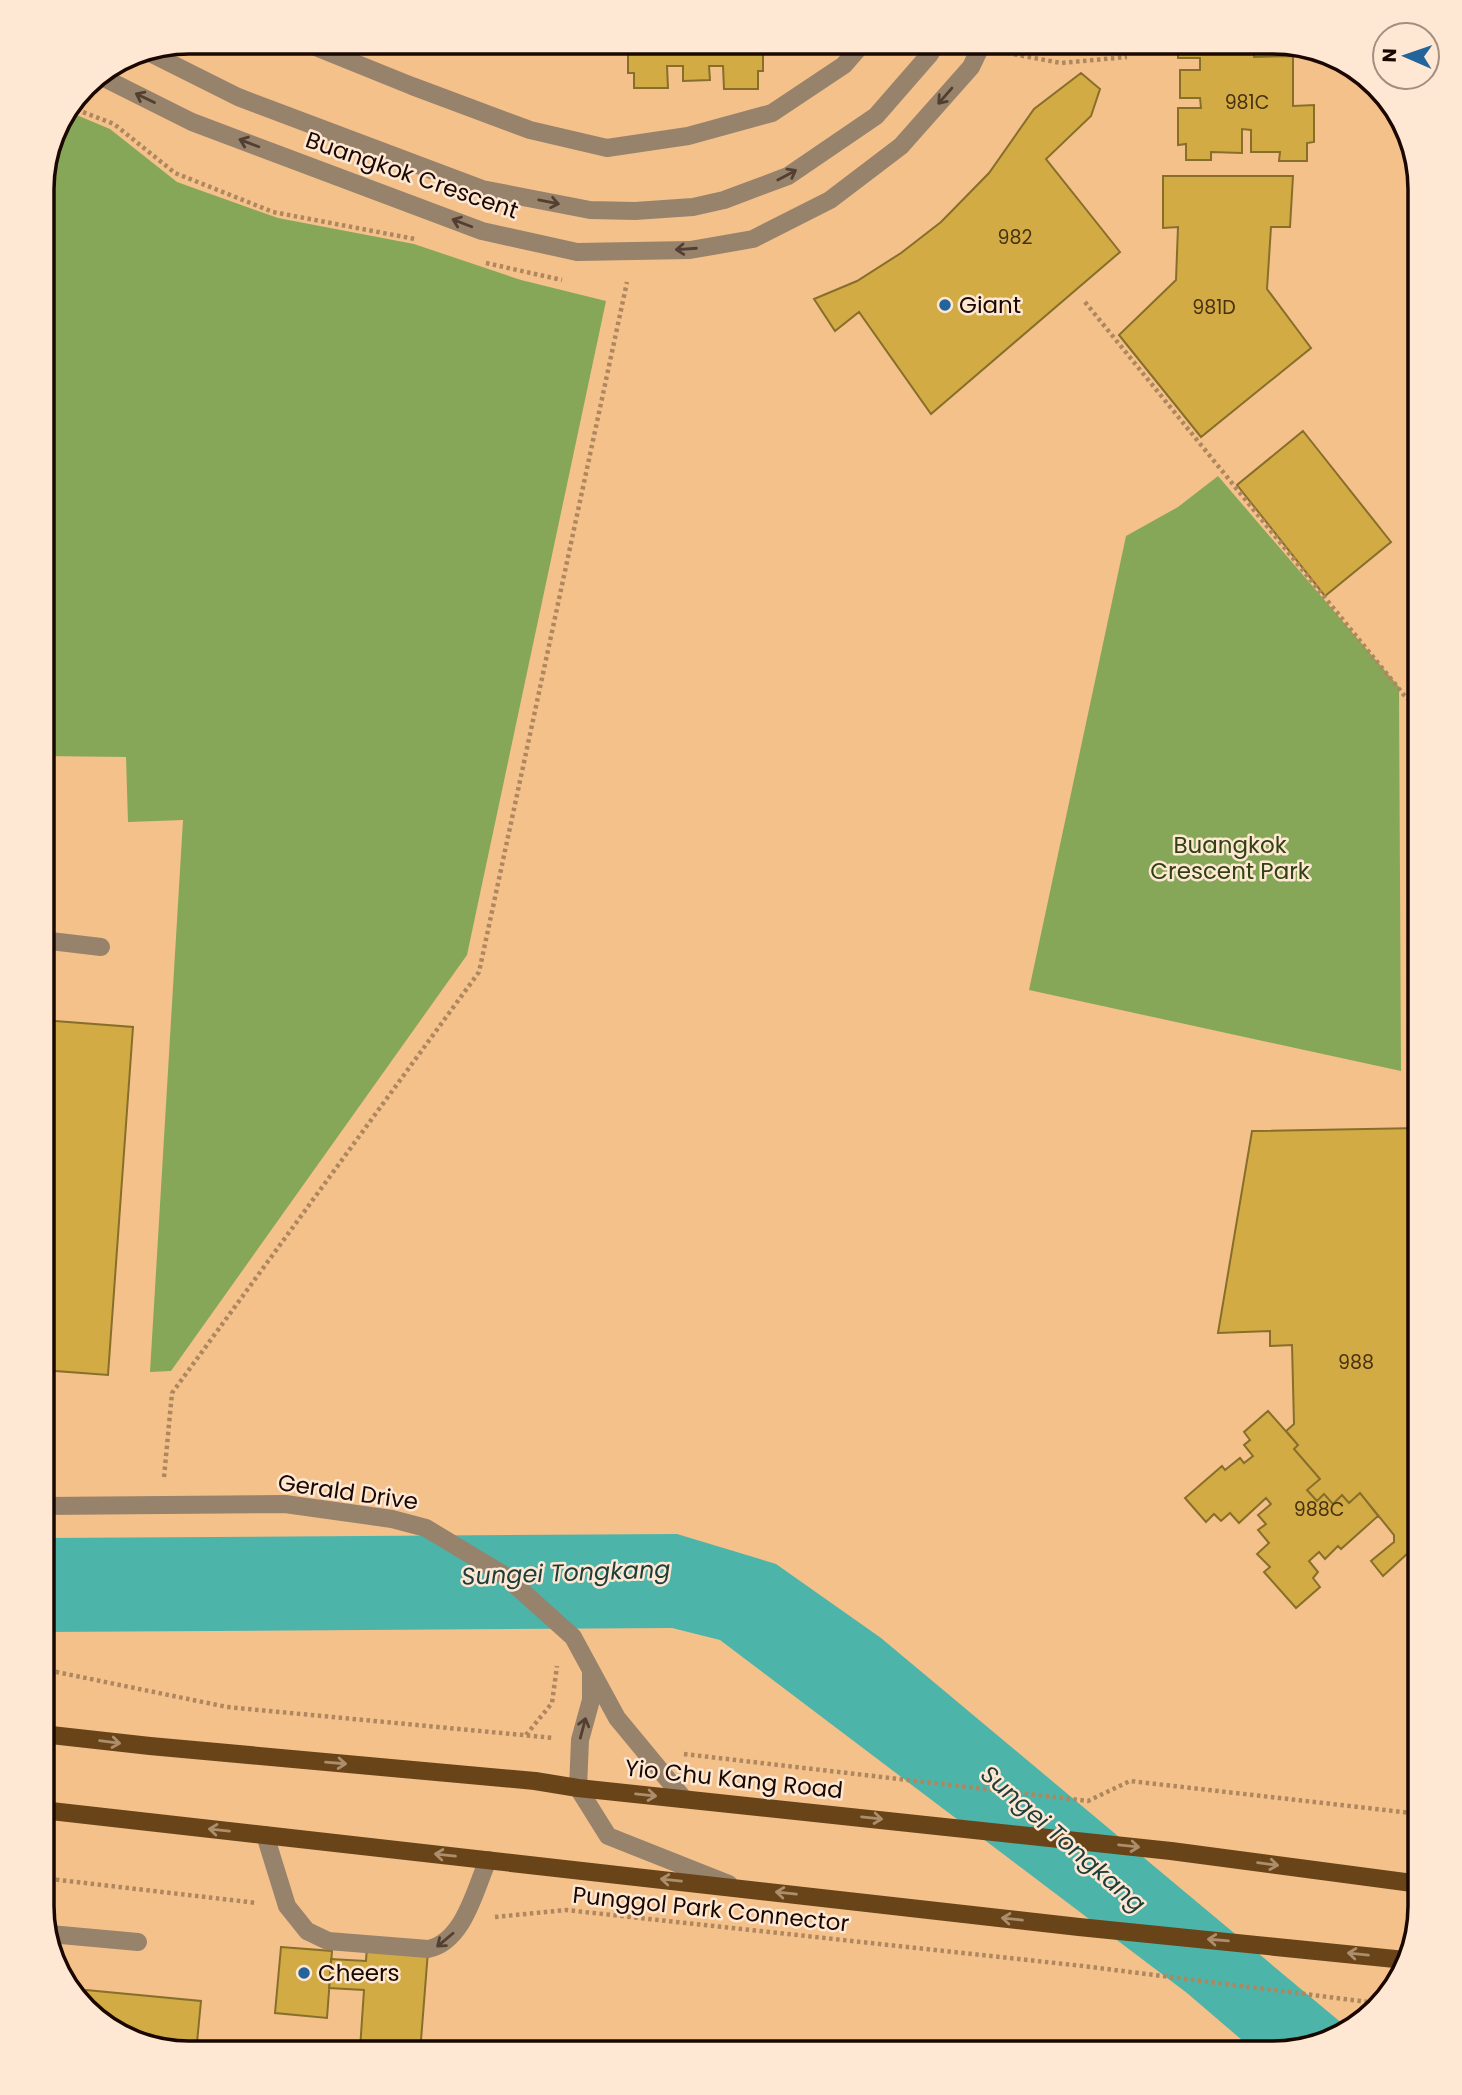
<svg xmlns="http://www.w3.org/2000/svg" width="1462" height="2095" viewBox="0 0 1462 2095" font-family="Poppins,sans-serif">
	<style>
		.green { fill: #87a758 }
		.water { fill: #4db4aa }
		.building { fill: #d3ab44; stroke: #886e2b; stroke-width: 2 }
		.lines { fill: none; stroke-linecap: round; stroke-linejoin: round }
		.path { stroke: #af875f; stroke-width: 4.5; stroke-dasharray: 3.5 3.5; stroke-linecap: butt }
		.minor { stroke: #97826c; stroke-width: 18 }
		.major { stroke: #694418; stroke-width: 18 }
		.oneway { stroke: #523f31 }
		.oneway2 { stroke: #ac8e6c }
		.poi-dot { fill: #23649a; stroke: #fee8d3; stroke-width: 2.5 }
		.labels { text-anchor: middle; stroke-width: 5; stroke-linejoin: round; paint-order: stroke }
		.number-label { font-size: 19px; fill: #483111 }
		.street-label { font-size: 23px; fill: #1a0800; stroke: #fee8d3 }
		.poi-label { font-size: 23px; fill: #1a0800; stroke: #fee8d3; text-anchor: start }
		.park-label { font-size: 23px; fill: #304211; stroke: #fee8d3 }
		.water-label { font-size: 24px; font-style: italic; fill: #1e3d3a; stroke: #fee8d3 }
		.rim { fill: none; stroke: #1a0800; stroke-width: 3.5 }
	</style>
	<rect width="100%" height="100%" fill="#f4c18b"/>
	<!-- green -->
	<path class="green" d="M 67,111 L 110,129 L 177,182 L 278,218 L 414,244 L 521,280 L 606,301 L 467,955 L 171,1371 L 150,1372 L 183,820 L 128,822 L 126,757 L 42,756 L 42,180 L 57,125 Z
		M 1218,476 L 1399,687 L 1401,1071 L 1029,990 L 1126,536 L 1178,507 Z"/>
	<!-- water -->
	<path class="water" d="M 677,1534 L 776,1564 L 881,1638 L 1350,2030 L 1347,2033 L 1273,2053 L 1257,2053 L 1187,1993 L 720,1640 L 672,1628 L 42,1632 L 42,1538 Z"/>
	<!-- building -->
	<path class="building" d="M 628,42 L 763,42 L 763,71 L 758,71 L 758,89 L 724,89 L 723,66 L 709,66 L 710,80 L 683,81 L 683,66 L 667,66 L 668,88 L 634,88 L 634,73 L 628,73 Z
		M 1178,42 L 1254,42 L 1254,57 L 1293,56 L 1293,106 L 1314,105 L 1314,142 L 1307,143 L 1307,161 L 1279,161 L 1280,152 L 1251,152 L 1251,130 L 1242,129 L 1242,153 L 1211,152 L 1211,160 L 1186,160 L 1186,144 L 1178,145 L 1178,108 L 1201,108 L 1200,98 L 1180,98 L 1180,70 L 1200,70 L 1200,58 L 1178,58 Z
		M 1081,73 L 1100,89 L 1091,116 L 1046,159 L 1120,252 L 931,414 L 859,312 L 835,331 L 814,299 L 857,281 L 901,253 L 941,222 L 989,173 L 1034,109 Z
		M 1163,176 L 1293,176 L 1290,227 L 1271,227 L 1267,289 L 1311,348 L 1201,437 L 1119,335 L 1176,280 L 1178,227 L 1163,228 Z
		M 1419,264 L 1420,317 L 1412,317 L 1412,281 L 1418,281 Z
		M 1414,354 L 1420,354 L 1420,408 L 1419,391 L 1413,390 Z
		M 1303,431 L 1391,542 L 1325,596 L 1237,485 Z
		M 1420,432 L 1420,486 L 1414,486 L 1414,450 L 1419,449 Z
		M 1414,523 L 1420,523 L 1420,572 L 1419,559 L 1414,560 Z
		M 42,1020 L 133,1027 L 108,1375 L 42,1370 Z
		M 1420,1128 L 1420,1553 L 1408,1553 L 1383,1576 L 1371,1561 L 1394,1542 L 1394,1535 L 1360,1493 L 1349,1503 L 1342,1495 L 1333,1504 L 1324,1494 L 1317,1501 L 1307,1490 L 1320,1479 L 1294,1449 L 1298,1445 L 1286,1431 L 1294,1424 L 1292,1345 L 1270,1346 L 1270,1331 L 1218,1333 L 1252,1131 Z
		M 1268,1411 L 1298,1445 L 1294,1449 L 1320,1479 L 1307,1490 L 1317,1501 L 1324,1494 L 1333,1504 L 1342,1495 L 1349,1503 L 1360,1493 L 1378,1516 L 1341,1549 L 1338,1546 L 1325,1559 L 1319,1552 L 1309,1561 L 1318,1572 L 1313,1578 L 1320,1587 L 1296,1608 L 1264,1572 L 1270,1567 L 1257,1554 L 1269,1543 L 1258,1530 L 1266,1524 L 1258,1515 L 1271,1504 L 1266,1498 L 1239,1523 L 1230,1513 L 1221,1521 L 1214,1514 L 1206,1522 L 1185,1498 L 1222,1466 L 1225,1470 L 1240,1458 L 1244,1463 L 1253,1456 L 1244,1445 L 1250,1440 L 1244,1432 Z
		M 367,1946 L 428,1951 L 420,2053 L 360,2049 L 364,1990 L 329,1988 L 331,1959 L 366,1961 Z
		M 281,1947 L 332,1951 L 327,2018 L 275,2013 Z
		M 86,1990 L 201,2001 L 196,2053 L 180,2053 L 115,2033 L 85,2002 Z"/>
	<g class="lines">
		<!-- path -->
		<path class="path" d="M 1007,53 L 1061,63 L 1127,57
			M 70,107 L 114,124 L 175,173 L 273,212 L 415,239
			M 486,263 L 562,280
			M 1085,302 L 1404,695 L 1420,711
			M 164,1477 L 172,1393 L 479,972 L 627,282
			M 42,1669 L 227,1707 L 554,1738
			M 526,1735 L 552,1703 L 557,1666
			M 684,1754 L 1088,1801 L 1130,1781 L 1420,1814
			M 42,1878 L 257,1903
			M 495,1917 L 566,1910 L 1083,1966 L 1376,2003"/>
		<!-- minor -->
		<path class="minor" d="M 303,42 L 412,86 L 530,130 L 607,148 L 688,136 L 772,113 L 844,65 L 864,42
			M 146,51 L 238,97 L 482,189 L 590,210 L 635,211 L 693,207 L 724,200 L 788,176 L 876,116 L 930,54 L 937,42
			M 98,75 L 192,122 L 482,231 L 577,252 L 690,250 L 753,239 L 830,200 L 901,146 L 971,67 L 983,42
			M 42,940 L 101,947
			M 42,1506 L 285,1504 L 392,1519 L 426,1528 L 504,1575 L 573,1637 L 617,1718 L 684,1799
			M 591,1672 L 591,1700 L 580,1740 L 578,1788 L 608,1836 L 729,1884
			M 265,1835 L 287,1906 L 307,1931 L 328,1941 L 428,1949 C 464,1942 475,1889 488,1860
			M 50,1934 L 138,1942"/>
		<!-- major -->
		<path class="major" d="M 42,1734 L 150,1746 L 535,1781 L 578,1788 L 1171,1851 L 1420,1884
			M 42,1810 L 1079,1927 L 1405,1960"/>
	</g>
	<!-- one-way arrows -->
	<defs><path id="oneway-shaft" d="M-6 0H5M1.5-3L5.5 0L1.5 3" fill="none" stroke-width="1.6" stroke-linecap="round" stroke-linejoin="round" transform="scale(1.75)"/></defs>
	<g class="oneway">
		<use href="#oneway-shaft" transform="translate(945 96) rotate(131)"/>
		<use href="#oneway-shaft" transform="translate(145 98) rotate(-154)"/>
		<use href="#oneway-shaft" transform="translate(249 143) rotate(-159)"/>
		<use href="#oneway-shaft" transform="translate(787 175) rotate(-28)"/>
		<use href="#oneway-shaft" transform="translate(549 202) rotate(11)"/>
		<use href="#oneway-shaft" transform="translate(462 223) rotate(-159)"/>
		<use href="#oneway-shaft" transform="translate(686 249) rotate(176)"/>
		<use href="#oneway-shaft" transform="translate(583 1728) rotate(-75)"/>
		<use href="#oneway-shaft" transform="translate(445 1940) rotate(140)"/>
	</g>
	<g class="oneway2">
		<use href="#oneway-shaft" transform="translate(110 1742) rotate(7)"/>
		<use href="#oneway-shaft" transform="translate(336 1763) rotate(5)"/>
		<use href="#oneway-shaft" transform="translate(646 1795) rotate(6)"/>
		<use href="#oneway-shaft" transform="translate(872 1818) rotate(6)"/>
		<use href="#oneway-shaft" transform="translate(219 1830) rotate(-174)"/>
		<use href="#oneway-shaft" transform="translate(1129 1846) rotate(6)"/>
		<use href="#oneway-shaft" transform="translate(445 1855) rotate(-174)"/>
		<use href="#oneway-shaft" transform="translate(1268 1864) rotate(8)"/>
		<use href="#oneway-shaft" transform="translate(671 1880) rotate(-174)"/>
		<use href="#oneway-shaft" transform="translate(786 1893) rotate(-174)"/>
		<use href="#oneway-shaft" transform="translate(1012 1919) rotate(-174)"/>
		<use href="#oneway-shaft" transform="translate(1218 1940) rotate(-175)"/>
		<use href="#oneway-shaft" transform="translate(1358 1954) rotate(-174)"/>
	</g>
	<!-- markers -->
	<g class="poi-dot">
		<circle cx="945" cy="305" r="7"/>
		<circle cx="304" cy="1973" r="7"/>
	</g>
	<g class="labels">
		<!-- number labels -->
		<g class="number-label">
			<text x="1247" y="109">981C</text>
			<text x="1015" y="244">982</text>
			<text x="1214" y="314">981D</text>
			<text x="1356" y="1369">988</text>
			<text x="1319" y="1516">988C</text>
		</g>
		<!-- street labels -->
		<g class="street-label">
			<text transform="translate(412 175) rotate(19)" y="8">Buangkok Crescent</text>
			<text transform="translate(348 1492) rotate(8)" y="8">Gerald Drive</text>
			<text transform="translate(734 1779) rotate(6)" y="8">Yio Chu Kang Road</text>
			<text transform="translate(711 1909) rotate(6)" y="8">Punggol Park Connector</text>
		</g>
		<!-- poi labels -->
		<g class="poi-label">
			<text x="959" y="313">Giant</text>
			<text x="318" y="1981">Cheers</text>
		</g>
		<!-- park labels -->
		<g class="park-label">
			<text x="1230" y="853">Buangkok<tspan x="1230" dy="26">Crescent Park</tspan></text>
		</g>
		<!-- water labels -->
		<g class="water-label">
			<text transform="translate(566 1573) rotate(-2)" y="8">Sungei Tongkang</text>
			<text transform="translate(1063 1839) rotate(41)" y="8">Sungei Tongkang</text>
		</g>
	</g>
	<!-- crop -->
	<path d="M0 0H1462V2095H0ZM189 54H1273A135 135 0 0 1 1408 189V1906A135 135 0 0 1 1273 2041H189A135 135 0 0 1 54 1906V189A135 135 0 0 1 189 54Z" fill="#fee8d3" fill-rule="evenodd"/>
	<path class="rim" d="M189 54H1273A135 135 0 0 1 1408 189V1906A135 135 0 0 1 1273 2041H189A135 135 0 0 1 54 1906V189A135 135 0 0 1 189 54Z"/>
	<!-- north arrow -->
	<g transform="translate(1406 56) rotate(272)"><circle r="33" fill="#fee8d3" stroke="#a38e7f" stroke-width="2"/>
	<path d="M0-5L12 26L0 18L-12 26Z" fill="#23649a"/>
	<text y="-10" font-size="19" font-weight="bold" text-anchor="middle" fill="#1a0800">N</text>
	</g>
</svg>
